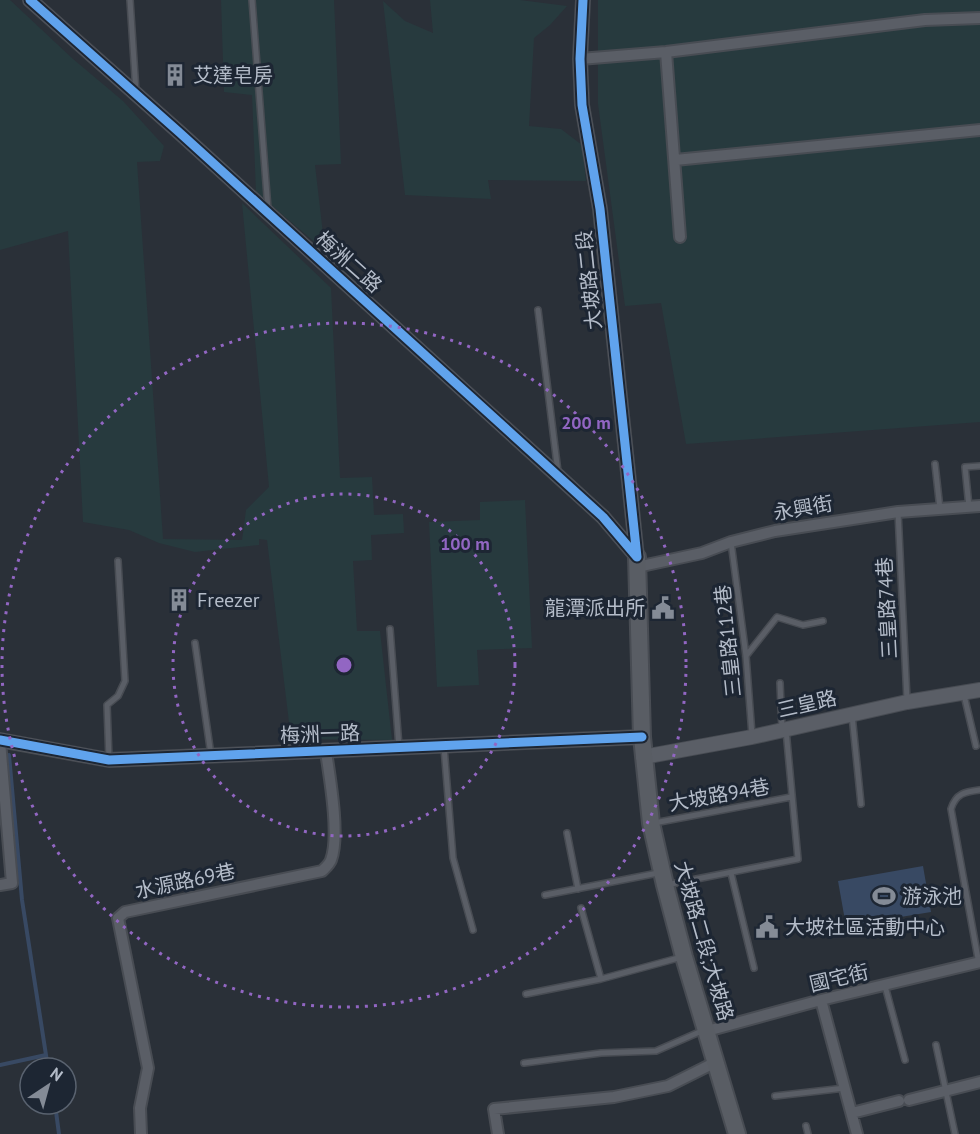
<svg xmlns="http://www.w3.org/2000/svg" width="980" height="1134" viewBox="0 0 980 1134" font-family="'PT Sans','Noto Sans TC',sans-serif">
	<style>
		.green { fill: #273a3e }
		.water { fill: #384963 }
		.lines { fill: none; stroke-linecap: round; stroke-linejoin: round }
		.stream { stroke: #384963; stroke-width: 4 }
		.service-casing { stroke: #484c53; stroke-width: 8 }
		.minor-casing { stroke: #484c53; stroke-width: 14 }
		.tertiary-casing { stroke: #484c53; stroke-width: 16 }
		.secondary-casing { stroke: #484c53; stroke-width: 20 }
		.service { stroke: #5a5e66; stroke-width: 5 }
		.minor { stroke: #5a5e66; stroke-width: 10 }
		.tertiary { stroke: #5a5e66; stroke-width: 14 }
		.secondary { stroke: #595d64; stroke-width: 16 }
		.cycleway-casing { stroke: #1d2633; stroke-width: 13 }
		.cycleway { stroke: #60a3ed; stroke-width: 9 }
		.ring { fill: none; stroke: #9266c3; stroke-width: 3; stroke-dasharray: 3 6 }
		.labels { text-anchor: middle; stroke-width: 6; stroke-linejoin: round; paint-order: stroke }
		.poi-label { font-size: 20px; fill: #b4bcc9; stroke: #1d2633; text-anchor: start }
		.street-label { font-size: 20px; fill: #b4bcc9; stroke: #1d2633 }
		.centre { fill: #9266c3; stroke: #1d2633; stroke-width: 3 }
		.ring-label { font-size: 18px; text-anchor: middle; font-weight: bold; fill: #9266c3; stroke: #1d2633; stroke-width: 6; stroke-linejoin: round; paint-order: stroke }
	</style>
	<rect width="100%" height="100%" fill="#2a3038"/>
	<!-- green -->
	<path class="green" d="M 0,0 L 10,0 L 73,59 L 123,101 L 164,146 L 160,161 L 137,162 L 163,539 L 242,540 L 246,510 L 269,487 L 242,203 L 331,288 L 340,478 L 372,477 L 374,515 L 403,514 L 404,533 L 371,535 L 372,560 L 353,561 L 357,631 L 380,631 L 392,740 L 291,739 L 267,540 L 259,539 L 259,545 L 195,552 L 159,543 L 129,530 L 83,522 L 68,231 L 0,250 Z
		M 221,0 L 334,0 L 341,164 L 315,165 L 325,251 L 256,192 L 252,95 L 224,92 Z
		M 430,0 L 520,0 L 567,6 L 550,25 L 534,38 L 529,126 L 561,129 L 582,145 L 586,181 L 488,180 L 491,199 L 405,195 L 383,1 L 405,21 L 433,33 Z
		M 598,0 L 980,0 L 980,422 L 686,444 L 661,303 L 625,306 L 598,104 Z
		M 525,500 L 532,648 L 477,650 L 479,685 L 437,687 L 429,522 L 480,520 L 480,502 Z"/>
	<!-- water -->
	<path class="water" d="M 923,866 L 931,912 L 846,926 L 838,881 Z"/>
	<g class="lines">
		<!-- stream -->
		<path class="stream" d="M 9,755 L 22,900 L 48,1068
			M 0,1065 L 46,1055
			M 55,1104 L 59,1134"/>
		<!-- service casing -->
		<g class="service-casing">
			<path id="service" d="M 130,0 L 136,92
				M 252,0 L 268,209
				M 538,310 L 558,472
				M 935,464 L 940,509
				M 969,507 L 965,467 L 980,466
				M 898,512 L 907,700
				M 731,542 L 746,656 L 752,735
				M 390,629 L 399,747
				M 195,643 L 211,755
				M 746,656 L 777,617 L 803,625 L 823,621
				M 780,683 L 782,729
				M 964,695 L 976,746
				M 852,715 L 861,804
				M 444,747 L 453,858 L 473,930
				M 109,760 L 107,705 L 118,696 L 125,681 L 118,561
				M 654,823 L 791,797
				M 567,833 L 578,889
				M 731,873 L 754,968
				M 666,885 L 798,859 L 786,730
				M 545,895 L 658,873
				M 581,908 L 601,979
				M 979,964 L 951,809 C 956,793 965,792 980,790
				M 885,986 L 905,1060
				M 526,994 L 601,979 L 682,957
				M 936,1045 L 955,1134
				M 524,1063 L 601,1053 L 656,1051 L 704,1030
				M 775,1096 L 845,1088
				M 806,1126 L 808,1134"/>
		</g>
		<!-- minor casing -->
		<g class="minor-casing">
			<path id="minor" d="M 666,52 L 680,237
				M 580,59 L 666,52 L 925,20 L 980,18
				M 675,160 L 980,130
				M 637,567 L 702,553 L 731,542 L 775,531 L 898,512 L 980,506
				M 0,741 L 12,883 L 0,885
				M 821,1000 L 857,1134
				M 707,1031 L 821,1000 L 980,962
				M 909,1100 L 980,1082
				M 852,1113 L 899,1101
				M 141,1134 L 140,1108 L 148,1068 L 118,918 L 125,912 L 322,871 C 325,868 329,865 331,860 C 340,836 330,779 326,752
				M 498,1134 L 494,1109 L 614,1097 L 668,1086 L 716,1062"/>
		</g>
		<!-- tertiary casing -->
		<g class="tertiary-casing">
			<path id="tertiary" d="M 30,0 L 180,133 L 558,476 L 603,517 L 637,557
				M 583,0 L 580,59 L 582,105 L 600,209 L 637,557
				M 0,740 L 109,760 L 642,737
				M 643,757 L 752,737 L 907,702 L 980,690"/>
		</g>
		<!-- secondary casing -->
		<g class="secondary-casing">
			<path id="secondary" d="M 637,557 L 642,737 L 651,823 L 665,885 L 684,957 L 737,1134"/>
		</g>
		<!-- service -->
		<use href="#service" class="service"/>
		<!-- minor -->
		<use href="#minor" class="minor"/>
		<!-- tertiary -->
		<use href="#tertiary" class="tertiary"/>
		<!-- secondary -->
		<use href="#secondary" class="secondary"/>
		<!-- cycleway casing -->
		<g class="cycleway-casing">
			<path id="cycleway" d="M 30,0 L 180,133 L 558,476 L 603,517 L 637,557
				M 583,0 L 580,59 L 582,105 L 600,209 L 637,557
				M 0,740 L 109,760 L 642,737"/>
		</g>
		<!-- cycleway -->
		<use href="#cycleway" class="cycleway"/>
	</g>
	<!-- distance rings -->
	<g class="ring">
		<circle cx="344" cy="665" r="171"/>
		<circle cx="344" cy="665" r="342"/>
	</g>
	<!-- icons -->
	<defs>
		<g id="building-bare" transform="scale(1.8)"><path d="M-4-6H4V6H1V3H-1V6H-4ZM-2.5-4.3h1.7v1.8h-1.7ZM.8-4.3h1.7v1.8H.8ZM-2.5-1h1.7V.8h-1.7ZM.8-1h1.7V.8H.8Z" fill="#848b96" stroke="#1d2633" stroke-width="2.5" paint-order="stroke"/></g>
		<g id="civic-bare" transform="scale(1.8)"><path d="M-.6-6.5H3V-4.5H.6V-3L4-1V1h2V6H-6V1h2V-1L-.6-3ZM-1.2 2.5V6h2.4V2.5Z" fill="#848b96" stroke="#1d2633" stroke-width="2.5" paint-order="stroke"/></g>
		<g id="stadium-bare" transform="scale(1.8)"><path d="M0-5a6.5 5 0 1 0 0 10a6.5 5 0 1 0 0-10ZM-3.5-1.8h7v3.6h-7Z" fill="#848b96" stroke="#1d2633" stroke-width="2.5" paint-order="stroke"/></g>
	</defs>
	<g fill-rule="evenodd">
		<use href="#building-bare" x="175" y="75"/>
		<use href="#building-bare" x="179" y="600"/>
		<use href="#civic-bare" x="663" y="608"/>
		<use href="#stadium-bare" x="884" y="896"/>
		<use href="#civic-bare" x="767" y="927"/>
	</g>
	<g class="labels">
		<!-- poi labels -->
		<g class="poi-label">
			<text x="193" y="82">艾達皂房</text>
			<text x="197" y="607">Freezer</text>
			<text x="645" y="615" text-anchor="end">龍潭派出所</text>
			<text x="902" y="903">游泳池</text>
			<text x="785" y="934">大坡社區活動中心</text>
		</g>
		<!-- street labels -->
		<g class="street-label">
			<text transform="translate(349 262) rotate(42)" y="7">梅洲二路</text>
			<text transform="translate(589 280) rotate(-96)" y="7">大坡路二段</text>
			<text transform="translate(803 508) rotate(-10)" y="7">永興街</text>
			<text transform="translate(887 608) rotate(-93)" y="7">三皇路74巷</text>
			<text transform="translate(728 641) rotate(-96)" y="7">三皇路112巷</text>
			<text transform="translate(807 704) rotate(-13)" y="7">三皇路</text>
			<text transform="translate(320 734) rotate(-2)" y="7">梅洲一路</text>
			<text transform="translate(719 795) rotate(-10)" y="7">大坡路94巷</text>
			<text transform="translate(185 881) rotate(-12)" y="7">水源路69巷</text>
			<text transform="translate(704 941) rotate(74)" y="7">大坡路二段;大坡路</text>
			<text transform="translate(839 978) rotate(-13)" y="7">國宅街</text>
		</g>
	</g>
	<circle cx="344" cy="665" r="9" class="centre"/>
	<g class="ring-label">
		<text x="586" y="429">200 m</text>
		<text x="465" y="550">100 m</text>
	</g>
	<!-- north arrow -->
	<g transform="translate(48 1086) rotate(36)"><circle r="28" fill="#1d2633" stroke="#59626f" stroke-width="1.5"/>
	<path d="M0-4.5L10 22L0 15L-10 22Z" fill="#848b96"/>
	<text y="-9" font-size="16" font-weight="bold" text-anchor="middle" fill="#b4bcc9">N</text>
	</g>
</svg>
